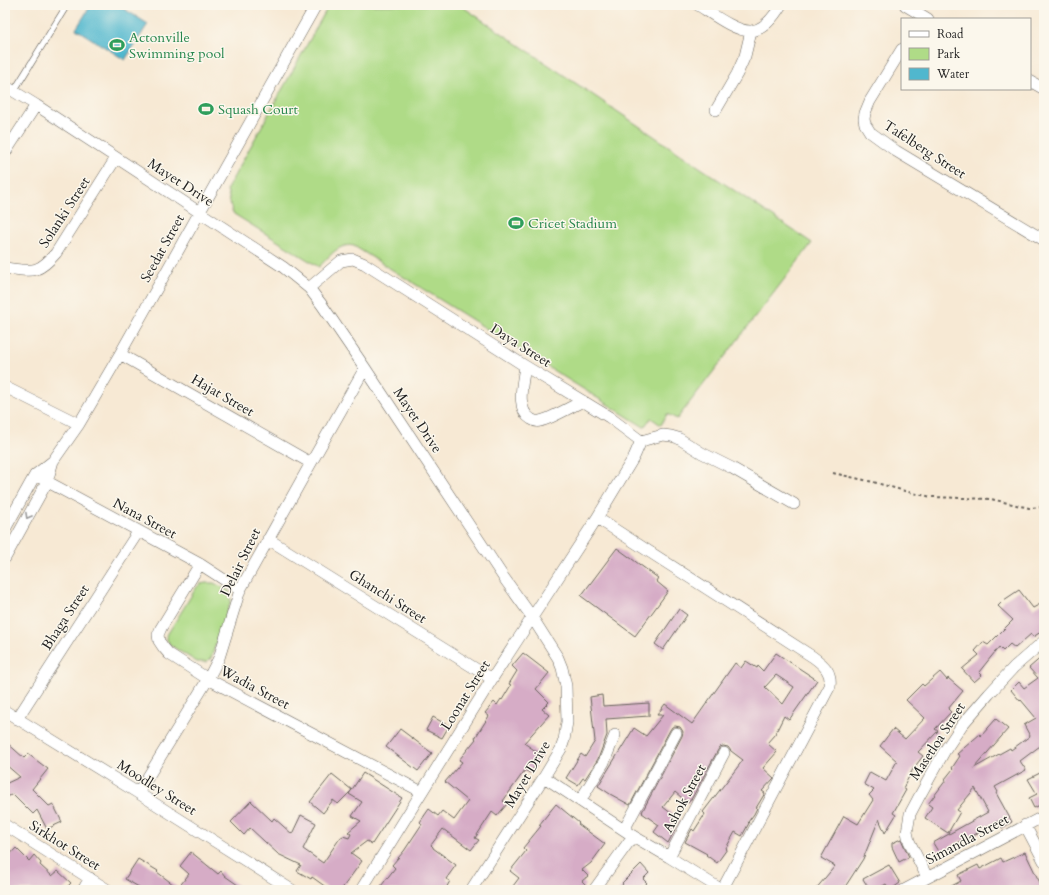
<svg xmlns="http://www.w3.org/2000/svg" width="1049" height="895" viewBox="0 0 1049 895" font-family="Cardo,serif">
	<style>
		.green { fill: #afdb87; stroke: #667c52 }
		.water { fill: #50b7ce; stroke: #366a75 }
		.building { fill: #d6acc6; fill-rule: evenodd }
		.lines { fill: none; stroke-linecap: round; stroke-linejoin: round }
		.lane-casing { stroke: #69645c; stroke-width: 7 }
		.street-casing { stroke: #69645c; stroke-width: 12 }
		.path { stroke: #69645c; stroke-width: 2; stroke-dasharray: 3 3; stroke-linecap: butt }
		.lane { stroke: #fff; stroke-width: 5.5 }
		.street { stroke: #fff; stroke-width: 11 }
		.oneway { stroke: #999 }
		.labels { text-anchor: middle; stroke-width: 3; stroke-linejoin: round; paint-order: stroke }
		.leisure-label { font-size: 14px; fill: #27864d; stroke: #fbf7ec; text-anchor: start }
		.street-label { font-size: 14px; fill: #1c1c1c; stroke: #fbf7ec }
	</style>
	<rect width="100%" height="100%" fill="#fbf7ec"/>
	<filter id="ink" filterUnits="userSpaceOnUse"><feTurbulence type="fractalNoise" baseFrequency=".025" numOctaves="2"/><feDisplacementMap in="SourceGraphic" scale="8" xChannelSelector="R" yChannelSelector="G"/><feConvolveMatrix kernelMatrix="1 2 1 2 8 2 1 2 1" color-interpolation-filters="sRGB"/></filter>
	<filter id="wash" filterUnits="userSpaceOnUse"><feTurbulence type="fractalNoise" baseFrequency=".012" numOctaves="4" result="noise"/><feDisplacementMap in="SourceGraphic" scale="16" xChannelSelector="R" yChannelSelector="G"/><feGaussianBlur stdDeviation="0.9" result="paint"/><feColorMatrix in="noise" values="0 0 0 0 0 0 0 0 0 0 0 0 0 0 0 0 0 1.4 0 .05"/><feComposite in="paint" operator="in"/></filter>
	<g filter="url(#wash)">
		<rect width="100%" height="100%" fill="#f7e9d4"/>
		<!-- green -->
		<path class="green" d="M 329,5 L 460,5 L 812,243 L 677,419 L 667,414 L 661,425 L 651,418 L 644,427 L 354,246 C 339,242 328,258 319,267 L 234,214 L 232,211 L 227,189 Z
			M 206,583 L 214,583 L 229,591 L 231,601 L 211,658 L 207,662 L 197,662 L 170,645 L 167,640 L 167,635 L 196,588 L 200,584 Z"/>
		<!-- water -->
		<path class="water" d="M 91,5 L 118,5 L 148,24 L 125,60 L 76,29 Z"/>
		<g id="blocks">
			<!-- building -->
			<path class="building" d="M 617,548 L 658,578 L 656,581 L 668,591 L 635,636 L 581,596 Z
				M 1019,590 L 1033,608 L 1044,602 L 1044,630 L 1033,637 L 1031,634 L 1015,648 L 1010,644 L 1003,651 L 999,647 L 979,672 L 982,675 L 974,682 L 962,669 L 979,655 L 975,651 L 983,642 L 988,645 L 1013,620 L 998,606 L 1004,600 Z
				M 679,609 L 687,615 L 663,650 L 655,644 Z
				M 523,653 L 549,673 L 536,689 L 549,702 L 542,709 L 549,715 L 524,743 L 543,756 L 530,773 L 525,770 L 503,801 L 507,804 L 497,816 L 492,812 L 475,838 L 479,840 L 471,850 L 443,829 L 431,845 L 433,847 L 433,848 L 456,865 L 446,879 L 450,881 L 445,890 L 378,890 L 395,868 L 392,865 L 404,851 L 422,824 L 420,822 L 429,809 L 438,816 L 442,811 L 454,820 L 468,801 L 445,782 L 462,762 L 459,760 L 476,739 L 475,738 L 489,716 L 485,713 L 494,702 L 497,705 L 501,699 L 502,700 L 511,685 L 509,684 L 517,671 L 512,666 Z
				M 776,653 L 817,680 L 789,720 L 784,716 L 775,734 L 767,743 L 777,752 L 763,768 L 774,778 L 762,791 L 765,793 L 756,808 L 757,808 L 754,814 L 748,822 L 749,823 L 742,836 L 735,832 L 726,848 L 727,849 L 717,863 L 706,855 L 707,854 L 685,842 L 692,829 L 694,831 L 705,814 L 703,812 L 743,760 L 731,751 L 728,747 L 723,746 L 720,747 L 718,750 L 692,798 L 688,803 L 675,792 L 663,807 L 680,820 L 668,843 L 654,832 L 659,825 L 642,813 L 643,812 L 642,812 L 682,736 L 683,732 L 682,730 L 680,727 L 675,726 L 672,727 L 670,730 L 630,805 L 610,794 L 598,786 L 634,728 L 646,736 L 663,715 L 657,715 L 665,704 L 692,724 L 735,663 L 741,668 L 746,661 L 757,668 L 758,666 L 763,671 ZM 776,675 L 794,687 L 783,704 L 765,687 Z
				M 1044,655 L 1044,743 L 1020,761 L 1026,770 L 995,787 L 998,792 L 996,793 L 1012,822 L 1002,828 L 998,821 L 974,835 L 975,836 L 964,842 L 962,840 L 939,853 L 933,843 L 988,812 L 975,788 L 957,810 L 960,812 L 948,833 L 925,818 L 932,807 L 928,804 L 946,780 L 945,779 L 953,769 L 952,768 L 960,756 L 957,754 L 980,734 L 981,736 L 996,719 L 1008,729 L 974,768 L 1010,748 L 1011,750 L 1030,736 L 1024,725 L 1036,718 L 1021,700 L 1020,701 L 1011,690 L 1019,682 L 1024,688 L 1038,678 L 1029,668 Z
				M 940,672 L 947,680 L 948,678 L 963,691 L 948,709 L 951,712 L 935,729 L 938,731 L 918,752 L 923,756 L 913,769 L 903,788 L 906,790 L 893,813 L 896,815 L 885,833 L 879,819 L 863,859 L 843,890 L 815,890 L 835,866 L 821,858 L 844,816 L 858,824 L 873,800 L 869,795 L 874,790 L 864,784 L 870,772 L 886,781 L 897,761 L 880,746 L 893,729 L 905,739 L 925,718 L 906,700 L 922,684 L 924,686 Z
				M 602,695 L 603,706 L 649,703 L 649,716 L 606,719 L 607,735 L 598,759 L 585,779 L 583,778 L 578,785 L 566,778 L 581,754 L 585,757 L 595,741 L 590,697 Z
				M 433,717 L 449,726 L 442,738 L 426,730 Z
				M 400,729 L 432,753 L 418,771 L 386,747 Z
				M 5,741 L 24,758 L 28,754 L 48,769 L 32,789 L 49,806 L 53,804 L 62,822 L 47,829 L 37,810 L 33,814 L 13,794 L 5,798 L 5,784 L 20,777 L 5,764 Z
				M 1044,771 L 1044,807 L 1042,804 L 1034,808 L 1029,798 L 1037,794 L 1028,779 Z
				M 363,773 L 402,798 L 372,844 L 367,841 L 351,853 L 362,861 L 341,890 L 330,890 L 312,877 L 311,879 L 297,871 L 301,865 L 278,854 L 250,828 L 244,835 L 231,822 L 251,801 L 272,821 L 274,818 L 292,834 L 301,815 L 316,823 L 303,849 L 323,863 L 340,838 L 343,836 L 349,838 L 351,834 L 348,832 L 361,821 L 352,816 L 362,802 L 349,794 Z
				M 332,774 L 352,790 L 338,804 L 333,800 L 323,813 L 310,802 Z
				M 556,804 L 579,823 L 578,824 L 605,844 L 591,863 L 582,870 L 588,876 L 582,881 L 586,885 L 581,890 L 510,890 L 519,878 L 510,871 L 526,851 L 523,848 L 541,826 L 539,825 Z
				M 901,839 L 909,857 L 899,862 L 892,847 L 892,843 Z
				M 16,848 L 29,861 L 34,855 L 41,863 L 40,865 L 52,876 L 58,871 L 71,883 L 64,890 L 5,890 L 5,860 Z
				M 191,852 L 218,874 L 221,871 L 225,876 L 245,890 L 144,890 L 125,879 L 138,859 L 158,871 L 157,872 L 178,888 L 189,874 L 180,866 Z
				M 1025,852 L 1037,877 L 1044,890 L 944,890 L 961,881 L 958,875 L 978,865 L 980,869 L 1001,858 L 1003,862 Z
				M 641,864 L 649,873 L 643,879 L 647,883 L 640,890 L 618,890 L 623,884 L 622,883 Z
				M 889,865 L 900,883 L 890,890 L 886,884 L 876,890 L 870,890 L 863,879 Z"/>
		</g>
	</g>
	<g filter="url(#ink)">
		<use href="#blocks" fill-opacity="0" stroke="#69645c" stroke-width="1"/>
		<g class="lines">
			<!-- lane casing -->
			<g class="lane-casing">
				<path id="lane" d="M 14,91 L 67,5"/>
			</g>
			<!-- street casing -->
			<g class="street-casing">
				<path id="street" d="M 698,5 C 711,13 736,32 751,31 C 765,30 775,15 781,5
					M 905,5 L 928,19
					M 902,49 L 870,101 L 865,113 L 864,119 L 865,124 L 870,132 L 896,151 L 1044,240
					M 1030,81 L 1044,89
					M 5,86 L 36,105 L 283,267 L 309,288 L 322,305 L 365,368 L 504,578 L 532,617 L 558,658 L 562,668 L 566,686 L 567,722 L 564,740 L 561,749 L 544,777 L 471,890
					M 716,110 L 737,74 L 745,56 L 751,31
					M 5,153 L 36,105
					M 5,268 C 32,271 37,275 56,253 L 116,158
					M 309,288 L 341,261 L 353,259 L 365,264 L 525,366 L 609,417 L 641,441
					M 120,354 L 311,463
					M 525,366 C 523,382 515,409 531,419 C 534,421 537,422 540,421 C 551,419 572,406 583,401
					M 5,387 L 79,424
					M 641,441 L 663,435 L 671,436 L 678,438 L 702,453 L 732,468 L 794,504
					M 35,475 L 200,564 L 240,590
					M 597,518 L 813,657 C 824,665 832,672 830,686 L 722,890
					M 5,529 L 35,475 L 53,461 L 79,424 L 120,354 L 316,5
					M 268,539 L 492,679
					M 5,558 L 47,482 L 53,461
					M 200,564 L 161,628 L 158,635 L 159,641 L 163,647 L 169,654 L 208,679 L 422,792
					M 5,711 L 138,793 L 292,890
					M 17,719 L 138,532
					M 544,777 L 633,836 L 669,857 L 722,890
					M 138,793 L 208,679 L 219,658 L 240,590 L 311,463 L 365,368
					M 580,801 L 604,762 L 615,735
					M 5,825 L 108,890
					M 1025,825 L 1044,861
					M 624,830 L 676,733
					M 669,857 L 724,753
					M 927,877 L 909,841 L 907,832 L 910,814 L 919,797 L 944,752 L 962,725 L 989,694 L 1014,667 L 1044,641
					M 83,890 L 90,878
					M 361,890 L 492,679 L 597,518 L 634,457 L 641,441
					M 594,890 L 633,836
					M 904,890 L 1044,816"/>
			</g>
			<!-- path -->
			<path class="path" d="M 833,473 L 873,482 L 912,493 L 932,497 L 991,499 L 1029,508 L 1044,507"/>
			<!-- lane -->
			<use href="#lane" class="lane"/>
			<!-- street -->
			<use href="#street" class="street"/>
		</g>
		<!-- one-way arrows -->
		<defs><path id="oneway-chevron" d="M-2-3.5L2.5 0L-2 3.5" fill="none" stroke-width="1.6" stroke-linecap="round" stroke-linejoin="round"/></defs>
		<use class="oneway" href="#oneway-chevron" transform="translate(28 516) rotate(119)"/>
	</g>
	<!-- icons -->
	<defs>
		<g id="stadium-bare" transform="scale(1.2)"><path d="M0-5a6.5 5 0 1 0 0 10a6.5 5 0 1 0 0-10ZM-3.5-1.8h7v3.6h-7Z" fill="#2e9e5b" stroke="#fbf7ec" stroke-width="2.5" paint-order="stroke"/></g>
	</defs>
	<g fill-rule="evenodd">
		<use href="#stadium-bare" x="117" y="45"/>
		<use href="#stadium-bare" x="206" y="109"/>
		<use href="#stadium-bare" x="516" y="223"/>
	</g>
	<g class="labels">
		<!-- leisure labels -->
		<g class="leisure-label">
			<text x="129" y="42">Actonville<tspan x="129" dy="16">Swimming pool</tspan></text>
			<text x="218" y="114">Squash Court</text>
			<text x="528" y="228">Cricet Stadium</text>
		</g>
		<!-- street labels -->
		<g class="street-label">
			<text transform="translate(925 149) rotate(33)" y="5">Tafelberg Street</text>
			<text transform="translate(181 182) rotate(33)" y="5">Mayet Drive</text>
			<text transform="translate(64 212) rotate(-57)" y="5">Solanki Street</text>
			<text transform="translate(162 248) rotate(-61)" y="5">Seedat Street</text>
			<text transform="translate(521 345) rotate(32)" y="5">Daya Street</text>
			<text transform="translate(223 395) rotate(30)" y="5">Hajat Street</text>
			<text transform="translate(418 420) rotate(56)" y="5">Mayet Drive</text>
			<text transform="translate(145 518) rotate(28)" y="5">Nana Street</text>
			<text transform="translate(240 562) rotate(-64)" y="5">Delair Street</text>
			<text transform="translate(388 596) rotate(32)" y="5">Ghanchi Street</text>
			<text transform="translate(65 617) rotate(-57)" y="5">Bhaga Street</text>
			<text transform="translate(255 687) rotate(28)" y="5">Wadia Street</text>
			<text transform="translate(465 695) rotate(-58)" y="5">Loonat Street</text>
			<text transform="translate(937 741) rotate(-57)" y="5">Masetloa Street</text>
			<text transform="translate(527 774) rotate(-59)" y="5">Mayet Drive</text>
			<text transform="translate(157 787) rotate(32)" y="5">Moodley Street</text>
			<text transform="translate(684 798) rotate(-62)" y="5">Ashok Street</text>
			<text transform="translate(967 839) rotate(-28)" y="5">Simandla Street</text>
			<text transform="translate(65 845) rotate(32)" y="5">Sirkhot Street</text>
		</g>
	</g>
	<!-- margin -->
	<rect width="1049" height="895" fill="none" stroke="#fbf7ec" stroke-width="20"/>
	<!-- legend -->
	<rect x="901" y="18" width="130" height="72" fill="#fbf7ec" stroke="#a29f99"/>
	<rect x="909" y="31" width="20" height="6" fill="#ffffff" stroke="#a29f99"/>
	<text x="937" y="38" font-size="12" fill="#1c1c1c">Road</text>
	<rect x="909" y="48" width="20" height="12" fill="#afdb87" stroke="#a29f99"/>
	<text x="937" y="58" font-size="12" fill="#1c1c1c">Park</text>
	<rect x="909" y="68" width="20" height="12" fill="#50b7ce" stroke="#a29f99"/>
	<text x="937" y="78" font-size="12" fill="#1c1c1c">Water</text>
</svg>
